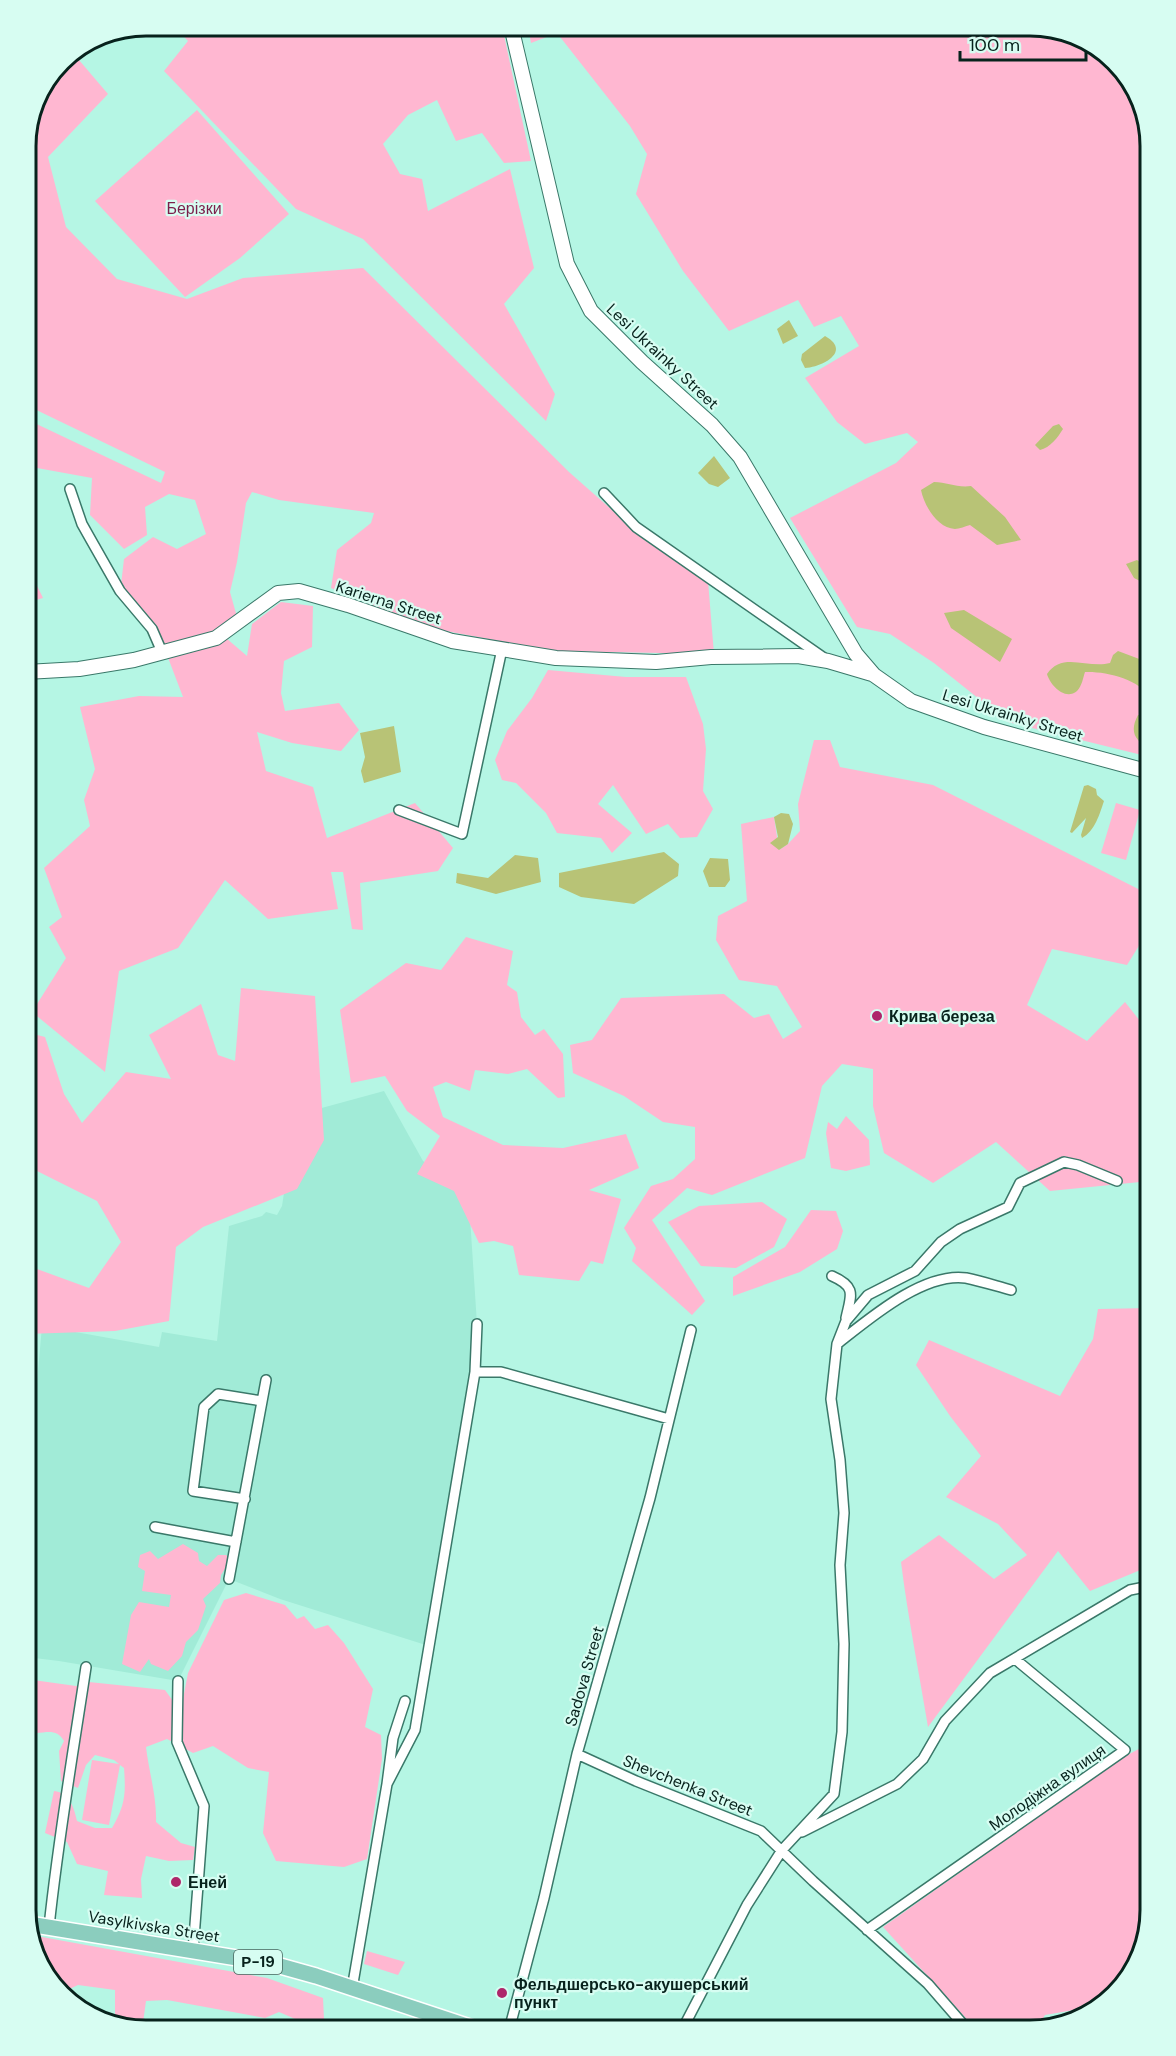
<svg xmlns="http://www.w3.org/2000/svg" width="1176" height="2056" viewBox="0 0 1176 2056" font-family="'DM Sans',sans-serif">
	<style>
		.built { fill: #a1ebd7 }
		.green { fill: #ffb7d1 }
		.water { fill: #b8c376 }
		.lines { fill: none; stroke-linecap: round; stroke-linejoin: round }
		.street-casing { stroke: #3a7869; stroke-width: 12 }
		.secondary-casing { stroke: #3a7869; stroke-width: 16 }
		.primary-casing { stroke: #fff; stroke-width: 18 }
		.street { stroke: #fff; stroke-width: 9 }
		.secondary { stroke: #fff; stroke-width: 14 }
		.primary { stroke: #8bcdbe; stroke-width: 15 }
		.poi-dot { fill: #ae266a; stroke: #d7fdf2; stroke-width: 2 }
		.labels { text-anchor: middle; stroke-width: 4.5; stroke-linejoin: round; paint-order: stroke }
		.shield { fill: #d7fdf2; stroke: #45645c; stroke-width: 1.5 }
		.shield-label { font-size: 15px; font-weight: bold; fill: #07221c }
		.park-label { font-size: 16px; fill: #7b1f4b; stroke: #d7fdf2 }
		.street-label { font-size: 16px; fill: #07221c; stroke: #d7fdf2 }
		.poi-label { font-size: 16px; font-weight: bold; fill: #07221c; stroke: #d7fdf2; text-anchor: start }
		.rim { fill: none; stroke: #07221c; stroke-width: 3 }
	</style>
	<rect width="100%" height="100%" fill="#b5f6e4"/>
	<!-- built -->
	<path class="built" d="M 384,1091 L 423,1161 L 454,1182 L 468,1187 L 477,1324 L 475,1372 L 429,1646 L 280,1599 L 229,1579 L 178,1681 L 59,1661 L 26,1657 L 26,1489 L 28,1486 L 42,1326 L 159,1347 L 162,1332 L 217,1341 L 229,1226 L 262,1216 L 266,1212 L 277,1215 L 282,1206 L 296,1115 Z"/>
	<!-- green -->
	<path class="green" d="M 174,26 L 502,26 L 531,161 L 504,163 L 482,133 L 456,141 L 437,100 L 408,115 L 383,144 L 400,174 L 422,179 L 428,211 L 510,169 L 534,268 L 504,304 L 555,394 L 546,421 L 363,239 L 296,209 L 164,71 L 188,41 Z
		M 528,26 L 1038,26 L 1097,46 L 1138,93 L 1150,146 L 1150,757 L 1008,722 L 934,663 L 890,634 L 857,627 L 790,518 L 896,463 L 918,442 L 907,433 L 865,444 L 837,422 L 805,378 L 859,346 L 841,316 L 814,327 L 798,300 L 729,331 L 683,271 L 636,194 L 647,154 L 630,126 L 557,33 L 531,43 Z
		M 73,53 L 108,94 L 48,157 L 66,227 L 117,279 L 187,299 L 243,278 L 363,268 L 569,472 L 629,525 L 708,581 L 714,654 L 553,651 L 424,627 L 331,588 L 337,550 L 371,523 L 374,513 L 279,500 L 252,492 L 246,503 L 237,562 L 230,592 L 237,617 L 210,635 L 164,646 L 154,626 L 121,585 L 124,559 L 153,537 L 177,549 L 206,534 L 195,500 L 169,494 L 145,507 L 147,535 L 124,549 L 90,515 L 92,478 L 26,466 L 26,419 L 161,483 L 165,472 L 26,405 L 26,139 L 35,100 L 61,61 Z
		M 197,110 L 289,214 L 240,258 L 185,297 L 95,201 Z
		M 26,563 L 43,598 L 29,602 L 34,625 L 26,627 Z
		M 281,602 L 313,606 L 312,647 L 284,661 L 281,693 L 285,711 L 339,703 L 359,730 L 341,751 L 292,743 L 257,732 L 266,771 L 313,787 L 327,838 L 415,803 L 453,848 L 438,871 L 360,883 L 363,930 L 352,929 L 343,872 L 331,872 L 338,909 L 268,919 L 225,880 L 178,948 L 119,971 L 105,1072 L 32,1012 L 66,958 L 49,927 L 62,917 L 44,868 L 90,826 L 84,800 L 95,769 L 80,707 L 139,696 L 183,697 L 167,655 L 226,638 L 247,656 L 252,624 Z
		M 548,670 L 626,677 L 686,677 L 703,724 L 706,749 L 703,791 L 713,809 L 697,837 L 680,838 L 668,824 L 646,834 L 613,785 L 598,804 L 632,833 L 612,853 L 601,838 L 557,833 L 546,813 L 516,783 L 502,780 L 495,760 L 507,731 L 532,698 Z
		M 814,740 L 830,740 L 840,767 L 933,785 L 1150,895 L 1150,928 L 1127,965 L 1052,949 L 1027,1005 L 1087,1041 L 1125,1002 L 1144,1026 L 1150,1018 L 1150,1181 L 1050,1191 L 996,1142 L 933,1183 L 884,1153 L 873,1106 L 873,1069 L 842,1064 L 822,1086 L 805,1158 L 712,1195 L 687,1188 L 652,1220 L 705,1301 L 692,1315 L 632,1261 L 636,1248 L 624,1228 L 651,1186 L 673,1179 L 695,1159 L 695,1127 L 663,1122 L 624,1096 L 573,1073 L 570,1045 L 592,1040 L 621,998 L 724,994 L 754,1018 L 769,1014 L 783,1039 L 802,1027 L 777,986 L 739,980 L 716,940 L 718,916 L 747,901 L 741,824 L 774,817 L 779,850 L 788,844 L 800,831 L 798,804 Z
		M 1116,803 L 1140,810 L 1126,860 L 1101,853 Z
		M 466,937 L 513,951 L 507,985 L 517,992 L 521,1017 L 535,1035 L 544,1029 L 563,1054 L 565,1097 L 558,1098 L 527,1069 L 508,1074 L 475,1070 L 470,1091 L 446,1082 L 433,1087 L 443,1117 L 503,1145 L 563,1148 L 626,1134 L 639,1168 L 589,1190 L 621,1199 L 603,1264 L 591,1261 L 579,1281 L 519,1275 L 513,1246 L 494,1241 L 479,1243 L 454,1191 L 417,1174 L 440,1136 L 407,1111 L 385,1076 L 351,1083 L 340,1010 L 406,963 L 441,970 Z
		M 241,988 L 315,996 L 324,1140 L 297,1189 L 203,1227 L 176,1247 L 169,1321 L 115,1331 L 26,1334 L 26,1265 L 89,1288 L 121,1242 L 97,1201 L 35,1170 L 26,1174 L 26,1032 L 45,1037 L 64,1094 L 82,1123 L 126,1072 L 171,1079 L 149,1035 L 201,1004 L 218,1055 L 235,1061 Z
		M 846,1116 L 869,1140 L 870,1165 L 846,1171 L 831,1168 L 826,1133 L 828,1122 L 837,1129 Z
		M 762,1202 L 787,1219 L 774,1247 L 736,1268 L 701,1266 L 668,1222 L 699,1206 Z
		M 811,1210 L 836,1211 L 843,1231 L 837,1249 L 800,1272 L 733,1296 L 733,1277 L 785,1247 Z
		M 1150,1308 L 1150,1566 L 1090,1591 L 1058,1551 L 928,1727 C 919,1672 908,1618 901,1562 L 939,1535 L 994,1579 L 1027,1555 L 998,1524 L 946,1497 L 981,1456 L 950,1416 L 916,1365 L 929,1340 L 1060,1396 L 1093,1339 L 1098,1309 Z
		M 26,1355 L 33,1362 L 26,1430 Z
		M 183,1544 L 198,1553 L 199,1561 L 207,1566 L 218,1555 L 226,1555 L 231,1559 L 221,1575 L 220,1583 L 203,1599 L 206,1606 L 198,1630 L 186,1642 L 182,1656 L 168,1671 L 151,1664 L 149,1659 L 140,1672 L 122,1664 L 131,1615 L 139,1602 L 169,1607 L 171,1595 L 142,1591 L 145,1571 L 138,1567 L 140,1555 L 150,1551 L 158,1559 Z
		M 246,1593 L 285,1605 L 297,1619 L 304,1616 L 315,1629 L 328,1625 L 344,1643 L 373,1689 L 365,1727 L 381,1735 L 382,1759 L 367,1859 L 344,1867 L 276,1861 L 263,1833 L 269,1772 L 248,1768 L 213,1746 L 193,1753 L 167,1739 L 146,1747 C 149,1772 157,1798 156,1822 L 181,1843 L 195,1847 L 193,1860 L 169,1861 L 146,1856 L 141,1879 L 142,1898 L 104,1895 L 108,1871 L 77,1864 L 67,1842 L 45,1833 L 54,1791 C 70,1793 74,1808 77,1821 L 95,1828 L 112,1828 C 125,1805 126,1795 124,1768 L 120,1765 L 109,1825 L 82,1820 L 92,1760 L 119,1764 L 114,1760 L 95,1755 L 86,1765 L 78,1788 L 61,1781 L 59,1751 L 64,1741 C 57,1729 49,1732 36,1733 L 30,1727 L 26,1726 L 26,1679 L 76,1686 L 89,1682 L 165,1690 L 173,1701 L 183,1699 L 188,1673 L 224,1600 Z
		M 1150,1743 L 1150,1910 L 1130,1976 L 1097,2006 L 1045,2015 L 1036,2029 L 990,2030 L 973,2026 L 883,1927 L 1120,1759 Z
		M 31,1935 L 267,1978 L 323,1998 L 324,2019 L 316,2028 L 279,2012 L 265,2018 L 167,2000 L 146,2001 L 142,2030 L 139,2030 L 115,2022 L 115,1990 L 78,1985 L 63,1992 L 38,1963 Z
		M 367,1951 L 405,1962 L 398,1975 L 364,1964 Z"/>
	<!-- water -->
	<path class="water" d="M 789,320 L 798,336 L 783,344 L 777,329 Z
		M 825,336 C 852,351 823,367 805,368 L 801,360 L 802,354 Z
		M 1059,424 L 1063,429 C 1058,437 1050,448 1040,450 L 1035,445 L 1053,426 Z
		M 714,456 L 730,478 L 718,487 L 709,484 L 698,473 Z
		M 934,482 C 947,482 957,488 971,486 L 1005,517 L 1021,540 L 997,545 L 970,525 C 966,526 959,529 955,529 C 937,528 924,505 921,490 Z
		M 1137,560 L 1150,569 L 1150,580 L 1140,581 L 1134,578 L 1126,564 Z
		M 964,610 L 1012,639 L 1000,662 L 951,628 L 944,613 Z
		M 1118,651 L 1150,663 L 1150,698 C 1140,679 1105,671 1085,672 C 1083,678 1082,686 1077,691 C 1065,701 1050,685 1047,674 C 1062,651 1088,669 1110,663 L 1113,655 Z
		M 1150,707 L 1150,749 C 1135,741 1129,732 1138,715 L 1145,714 Z
		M 394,726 L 401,772 L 364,783 L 361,771 L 365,757 L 360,733 Z
		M 1088,785 L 1096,789 L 1097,795 L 1104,801 C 1100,813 1095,831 1082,838 L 1081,835 L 1086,818 L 1072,833 L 1070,832 L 1084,786 Z
		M 781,813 L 789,814 L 793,824 L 788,844 L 779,850 L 770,843 L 778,837 L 774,817 Z
		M 664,852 L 679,864 L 678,876 L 634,904 L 581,897 L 559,887 L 559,873 Z
		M 515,855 L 538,858 L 541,882 L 496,894 L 456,883 L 457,873 L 488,878 Z
		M 710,858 L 728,859 L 730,880 L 725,887 L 709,887 L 703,871 Z"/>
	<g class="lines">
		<!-- street casing -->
		<g class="street-casing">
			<path id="street" d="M 70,489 L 82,524 L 91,540 L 120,591 L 152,629 L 162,652
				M 604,493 L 636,527 L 824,658
				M 399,810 L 462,834 L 502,649
				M 832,1276 C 857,1287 851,1295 846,1318
				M 837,1344 C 869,1319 923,1272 966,1278 C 981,1281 996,1286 1011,1290
				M 475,1372 L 501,1372 L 669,1419
				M 245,1499 L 193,1491 L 204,1407 L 218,1394 L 262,1401
				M 155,1527 L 236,1542
				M 229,1579 L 266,1380
				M 178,1681 L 177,1742 L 204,1806 L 193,1951
				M 577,1754 L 636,1781 L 761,1831 L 813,1881 L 928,1984 L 968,2030
				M 387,1784 L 415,1730 L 475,1372 L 477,1324
				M 802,1832 L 897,1784 L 923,1759 L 945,1721 L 990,1673 L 1130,1590 L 1150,1586
				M 49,1927 C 58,1840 73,1753 86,1667
				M 867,1930 L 1125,1750 L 1015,1659
				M 352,1989 L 387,1784 L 393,1738 L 405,1701
				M 509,2030 L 544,1898 L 577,1754 L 650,1498 L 691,1330
				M 682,2030 L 747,1905 L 782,1850 L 834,1794 L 842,1732 L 844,1644 L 840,1565 L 844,1513 L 840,1460 L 831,1399 L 837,1344 L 846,1321 L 868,1295 L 915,1271 L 941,1242 L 960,1229 L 1008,1207 L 1020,1183 L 1064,1162 L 1078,1165 L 1117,1181"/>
		</g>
		<!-- secondary casing -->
		<g class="secondary-casing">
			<path id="secondary" d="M 511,26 L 567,264 L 591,311 L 642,362 L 712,425 L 740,457 L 856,654 L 874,675 L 911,701 L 984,727 L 1150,772
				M 26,672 L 79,669 L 134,660 L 216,638 L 278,593 L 299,591 L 348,605 L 452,641 L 556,658 L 656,662 L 711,657 L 798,656 L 828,661 L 872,674"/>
		</g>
		<!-- primary casing -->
		<g class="primary-casing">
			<path id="primary" d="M 29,1924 L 273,1964 L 316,1976 L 479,2030"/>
		</g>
		<!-- street -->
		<use href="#street" class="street"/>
		<!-- secondary -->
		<use href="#secondary" class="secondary"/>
		<!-- primary -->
		<use href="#primary" class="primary"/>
	</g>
	<!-- markers -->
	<g class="poi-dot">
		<circle cx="877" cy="1016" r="6"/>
		<circle cx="176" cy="1882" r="6"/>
		<circle cx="502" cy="1993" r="6"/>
	</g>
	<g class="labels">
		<!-- shield labels -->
		<rect class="shield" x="234" y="1950" width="48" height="24" rx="4.5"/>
		<g class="shield-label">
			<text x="258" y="1967">Р-19</text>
		</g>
		<!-- park labels -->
		<g class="park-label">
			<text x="194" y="214">Берізки</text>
		</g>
		<!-- street labels -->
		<g class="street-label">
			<text transform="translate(663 356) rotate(43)" y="6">Lesi Ukrainky Street</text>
			<text transform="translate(389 602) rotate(18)" y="6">Karierna Street</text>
			<text transform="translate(1013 715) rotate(17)" y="6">Lesi Ukrainky Street</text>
			<text transform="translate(584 1676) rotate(-74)" y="6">Sadova Street</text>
			<text transform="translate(688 1785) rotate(22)" y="6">Shevchenka Street</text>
			<text transform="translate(1047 1787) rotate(-35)" y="6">Молодіжна вулиця</text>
			<text transform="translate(154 1926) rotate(9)" y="6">Vasylkivska Street</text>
		</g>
		<!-- poi labels -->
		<g class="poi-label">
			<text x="889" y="1022">Крива береза</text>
			<text x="188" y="1888">Еней</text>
			<text x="514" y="1990">Фельдшерсько-акушерський<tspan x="514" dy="18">пункт</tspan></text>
		</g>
	</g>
	<!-- crop -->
	<path d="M0 0H1176V2056H0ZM146 36H1030A110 110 0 0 1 1140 146V1910A110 110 0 0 1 1030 2020H146A110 110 0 0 1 36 1910V146A110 110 0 0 1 146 36Z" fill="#d7fdf2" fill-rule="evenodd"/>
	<path class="rim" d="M146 36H1030A110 110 0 0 1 1140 146V1910A110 110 0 0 1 1030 2020H146A110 110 0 0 1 36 1910V146A110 110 0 0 1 146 36Z"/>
	<!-- scale -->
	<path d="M960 51v9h126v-9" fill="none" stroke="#07221c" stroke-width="3"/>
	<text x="969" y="51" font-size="18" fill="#07221c" stroke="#d7fdf2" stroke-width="4.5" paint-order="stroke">100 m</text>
</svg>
